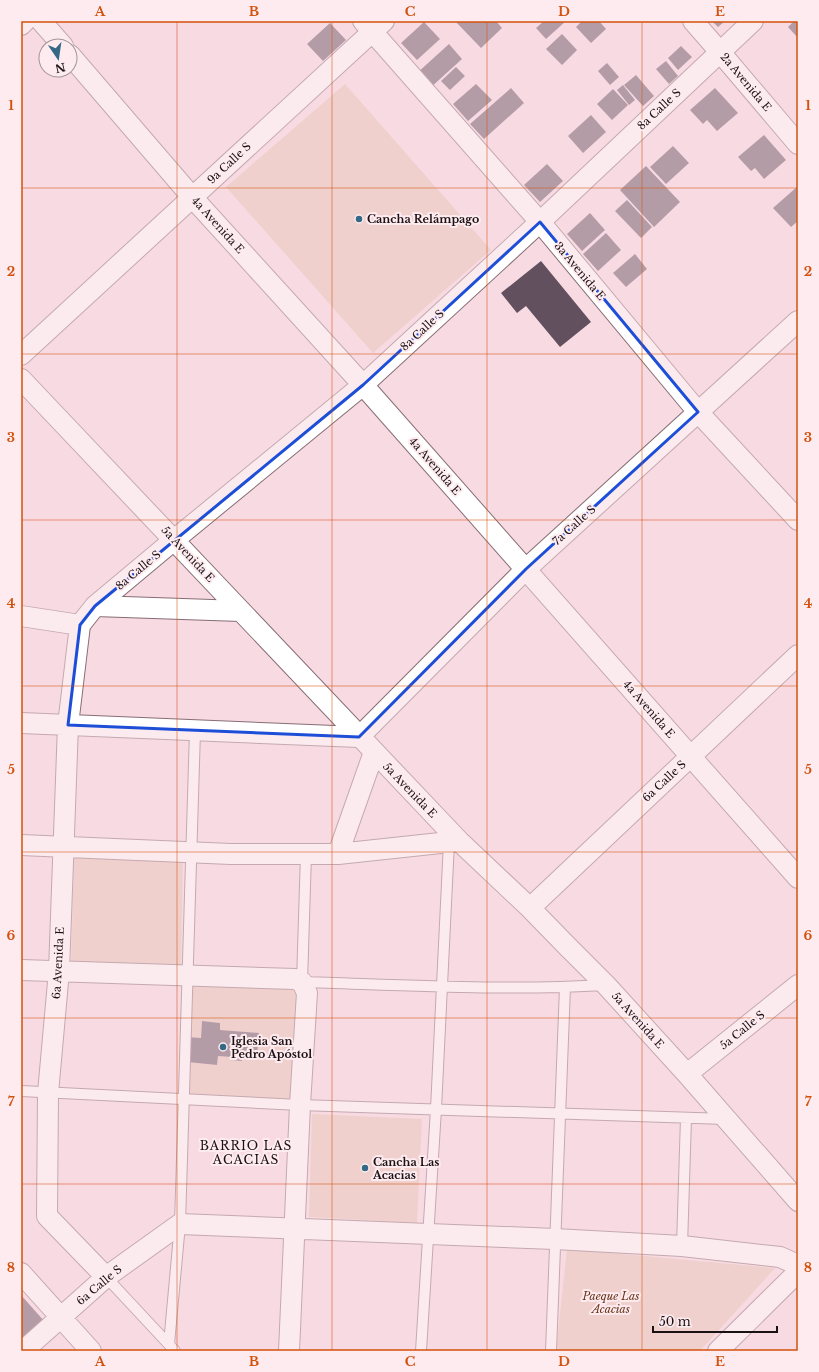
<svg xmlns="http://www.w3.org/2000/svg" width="819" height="1372" viewBox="0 0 819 1372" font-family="'Libre Baskerville',serif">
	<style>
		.green { fill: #e7c4b3 }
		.building { fill: #63505f }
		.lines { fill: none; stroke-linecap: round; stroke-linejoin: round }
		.service-casing { stroke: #876d75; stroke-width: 12 }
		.minor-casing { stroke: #876d75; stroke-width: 22 }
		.service { stroke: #fff; stroke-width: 10 }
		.minor { stroke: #fff; stroke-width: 20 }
		.marked { fill: none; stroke: #1d4ed8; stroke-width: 3; stroke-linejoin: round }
		.grid { fill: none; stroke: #d3520d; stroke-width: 1; stroke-opacity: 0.55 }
		.poi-dot { fill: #346885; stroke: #fdebf0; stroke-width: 1.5 }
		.labels { text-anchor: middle; stroke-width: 4; stroke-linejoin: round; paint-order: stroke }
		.street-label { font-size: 11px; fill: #1a1114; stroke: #fdebf0 }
		.poi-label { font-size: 11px; font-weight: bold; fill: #1a1114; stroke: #fdebf0; text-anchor: start }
		.park-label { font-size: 11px; font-style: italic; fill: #683316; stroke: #fdebf0 }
		.neighbourhood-label { font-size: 12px; letter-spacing: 1px; fill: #1a1114; stroke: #fdebf0 }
		.neatline { fill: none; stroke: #d3520d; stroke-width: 1.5 }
		.grid-label { font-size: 13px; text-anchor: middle; font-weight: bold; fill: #d3520d }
	</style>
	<rect width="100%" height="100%" fill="#f7dae2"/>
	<!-- green -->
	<path class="green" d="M 345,84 L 491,250 L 373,353 L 226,187 Z
		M 74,854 L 183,859 L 181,968 L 71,965 Z
		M 190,981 L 291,985 L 299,994 L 298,1100 L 186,1095 L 187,1062 L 217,1065 L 218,1056 L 231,1057 L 231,1060 L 241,1061 L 242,1056 L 257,1057 L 259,1033 L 220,1030 L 220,1023 L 202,1021 L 201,1038 L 188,1037 Z
		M 312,1114 L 422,1119 L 417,1223 L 309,1217 Z
		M 567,1249 L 775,1268 L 700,1351 L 556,1351 Z"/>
	<!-- building -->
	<path class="building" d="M 455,21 L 496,21 L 502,28 L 481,48 Z
		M 544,21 L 566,21 L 546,39 L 536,28 Z
		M 582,21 L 599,21 L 606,29 L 591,43 L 576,27 Z
		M 712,21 L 725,21 L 718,27 Z
		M 794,21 L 798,21 L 798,38 L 788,27 Z
		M 424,22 L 440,39 L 417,60 L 401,43 Z
		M 330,23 L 346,40 L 323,61 L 307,44 Z
		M 562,34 L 577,50 L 562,65 L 546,49 Z
		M 449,44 L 462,59 L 429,89 L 416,74 Z
		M 681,46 L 692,57 L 678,70 L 668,58 Z
		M 666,61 L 678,76 L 669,84 L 656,69 Z
		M 607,63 L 619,77 L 610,85 L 598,71 Z
		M 456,67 L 465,76 L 450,90 L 441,81 Z
		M 636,75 L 654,96 L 643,106 L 624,85 Z
		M 476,84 L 492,100 L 468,121 L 453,104 Z
		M 623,85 L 635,100 L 629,105 L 617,90 Z
		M 511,88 L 524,103 L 484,139 L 470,124 Z
		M 715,88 L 738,113 L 717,131 L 707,120 L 703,124 L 690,110 Z
		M 613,89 L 628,105 L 612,120 L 597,104 Z
		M 591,115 L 606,132 L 583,153 L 568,136 Z
		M 764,135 L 786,160 L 764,179 L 755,168 L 751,171 L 738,157 Z
		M 673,146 L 689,163 L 666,184 L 650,167 Z
		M 547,164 L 563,181 L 540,202 L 524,185 Z
		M 646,166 L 680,202 L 654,227 L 620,190 Z
		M 798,186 L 798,221 L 791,227 L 773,208 Z
		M 627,200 L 652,227 L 641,238 L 615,211 Z
		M 590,213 L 605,230 L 582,251 L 567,234 Z
		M 606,233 L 621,250 L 598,271 L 583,254 Z
		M 635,254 L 647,269 L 626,287 L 613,273 Z
		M 541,261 L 591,322 L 560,347 L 526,306 L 517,313 L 501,293 Z
		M 202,1021 L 220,1023 L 220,1030 L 259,1033 L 257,1057 L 242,1056 L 242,1061 L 231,1060 L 231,1057 L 218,1056 L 217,1065 L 187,1062 L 188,1037 L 201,1038 Z
		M 21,1295 L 44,1321 L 21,1340 Z"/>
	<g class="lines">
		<!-- service casing -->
		<g class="service-casing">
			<path id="service" d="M 306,854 L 302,982 C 403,985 505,991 606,985
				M 21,1091 L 300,1105 L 726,1119
				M 682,1246 L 686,1118
				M 106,1277 L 175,1351
				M 169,1344 L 180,1224 L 195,731
				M 421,1351 L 436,1109 L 449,842
				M 551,1351 L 565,987"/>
		</g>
		<!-- minor casing -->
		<g class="minor-casing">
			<path id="minor" d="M 41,21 L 63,46
				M 363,21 L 540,222 L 698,412 L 798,520
				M 693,21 L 720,52 L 798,144
				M 21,25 L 25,21
				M 70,55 L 192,197 L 363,385 L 798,878
				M 21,355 L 384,21
				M 21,379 L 459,841 L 530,908 L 566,945 L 606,985 L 687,1074 L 798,1201
				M 95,606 L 241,611
				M 21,616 L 80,625
				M 80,625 L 95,606 L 174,540 L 363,385 L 540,222 L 753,21
				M 80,625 L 68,725 L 59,971 L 48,1093 L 47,1216 L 106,1277
				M 21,723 L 359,737 L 526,569 L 798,321
				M 21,845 L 231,854 L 338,854 L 459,841
				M 338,854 L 374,752
				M 530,908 L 798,655
				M 21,970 L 295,979 L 302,982 L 307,993 L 300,1105 L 289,1351
				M 687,1074 L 798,985
				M 21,1273 L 91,1351
				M 23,1351 L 106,1277 L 180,1224 L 555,1239 L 682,1246 L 780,1257 L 798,1265
				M 718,1351 L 798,1272"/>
		</g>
		<!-- service -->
		<use href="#service" class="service"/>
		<!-- minor -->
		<use href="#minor" class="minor"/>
	</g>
	<!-- marked area -->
	<path d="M0 0H819V1372H0ZM 540,222 L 698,412 L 526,569 L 359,737 L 68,725 L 80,625 L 95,606 L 363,385 Z" fill="#f7dae2" fill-opacity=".55" fill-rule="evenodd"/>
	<path class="marked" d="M 540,222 L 698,412 L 526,569 L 359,737 L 68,725 L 80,625 L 95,606 L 363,385 Z"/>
	<!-- grid -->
	<path class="grid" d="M 177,21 L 177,1351M 332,21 L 332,1351M 487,21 L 487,1351M 642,21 L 642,1351M 21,188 L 798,188M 21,354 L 798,354M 21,520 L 798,520M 21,686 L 798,686M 21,852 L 798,852M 21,1018 L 798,1018M 21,1184 L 798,1184"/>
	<!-- markers -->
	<g class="poi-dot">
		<circle cx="359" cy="219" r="4"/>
		<circle cx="223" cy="1047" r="4"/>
		<circle cx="365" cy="1168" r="4"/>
	</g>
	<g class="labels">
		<!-- street labels -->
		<g class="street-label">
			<text transform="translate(746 82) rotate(50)" y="4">2a Avenida E</text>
			<text transform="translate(659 109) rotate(-43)" y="4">8a Calle S</text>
			<text transform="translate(229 163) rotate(-43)" y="4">9a Calle S</text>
			<text transform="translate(218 225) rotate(48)" y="4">4a Avenida E</text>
			<text transform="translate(580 271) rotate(50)" y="4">3a Avenida E</text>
			<text transform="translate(422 330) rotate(-43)" y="4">8a Calle S</text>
			<text transform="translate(435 466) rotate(49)" y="4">4a Avenida E</text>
			<text transform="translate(574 525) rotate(-42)" y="4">7a Calle S</text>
			<text transform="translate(188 554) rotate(47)" y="4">5a Avenida E</text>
			<text transform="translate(138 570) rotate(-40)" y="4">8a Calle S</text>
			<text transform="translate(649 709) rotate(49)" y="4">4a Avenida E</text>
			<text transform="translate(664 781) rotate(-43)" y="4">6a Calle S</text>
			<text transform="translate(410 790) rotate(46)" y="4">5a Avenida E</text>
			<text transform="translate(58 963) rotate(-87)" y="4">6a Avenida E</text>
			<text transform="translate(638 1020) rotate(48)" y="4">5a Avenida E</text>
			<text transform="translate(742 1030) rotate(-39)" y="4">5a Calle S</text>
			<text transform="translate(99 1285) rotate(-40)" y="4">6a Calle S</text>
		</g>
		<!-- poi labels -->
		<g class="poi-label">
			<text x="367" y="223">Cancha Relámpago</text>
			<text x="231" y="1045">Iglesia San<tspan x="231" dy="13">Pedro Apóstol</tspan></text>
			<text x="373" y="1166">Cancha Las<tspan x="373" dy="13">Acacias</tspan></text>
		</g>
		<!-- park labels -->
		<g class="park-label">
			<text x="611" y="1300">Paeque Las<tspan x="611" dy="13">Acacias</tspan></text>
		</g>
		<!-- neighbourhood labels -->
		<g class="neighbourhood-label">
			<text x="246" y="1150">BARRIO LAS<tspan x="246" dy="14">ACACIAS</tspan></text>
		</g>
	</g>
	<!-- border -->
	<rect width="819" height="1372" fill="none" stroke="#fdebf0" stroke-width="44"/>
	<!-- north arrow -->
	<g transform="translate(58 58) rotate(167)"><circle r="19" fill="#fdebf0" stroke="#a29498"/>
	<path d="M0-3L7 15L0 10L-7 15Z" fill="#346885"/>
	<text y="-6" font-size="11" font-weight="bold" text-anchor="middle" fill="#1a1114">N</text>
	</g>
	<!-- scale -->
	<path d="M653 1326v6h124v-6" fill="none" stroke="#1a1114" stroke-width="2"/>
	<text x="659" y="1326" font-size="12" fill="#1a1114" stroke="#fdebf0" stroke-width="3" paint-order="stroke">50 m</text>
	<rect x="22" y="22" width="775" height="1328" class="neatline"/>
	<g class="grid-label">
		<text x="100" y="16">A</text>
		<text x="254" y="16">B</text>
		<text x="410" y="16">C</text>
		<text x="564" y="16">D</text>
		<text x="720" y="16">E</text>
		<text x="11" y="110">1</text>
		<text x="808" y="110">1</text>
		<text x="11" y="276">2</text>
		<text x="808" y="276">2</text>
		<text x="11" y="442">3</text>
		<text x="808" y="442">3</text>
		<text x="11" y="608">4</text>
		<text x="808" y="608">4</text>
		<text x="11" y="774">5</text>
		<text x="808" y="774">5</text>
		<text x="11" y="940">6</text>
		<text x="808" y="940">6</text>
		<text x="11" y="1106">7</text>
		<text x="808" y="1106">7</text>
		<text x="11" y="1272">8</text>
		<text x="808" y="1272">8</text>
		<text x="100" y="1366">A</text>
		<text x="254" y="1366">B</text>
		<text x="410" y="1366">C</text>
		<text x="564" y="1366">D</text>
		<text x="720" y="1366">E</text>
	</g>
</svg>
